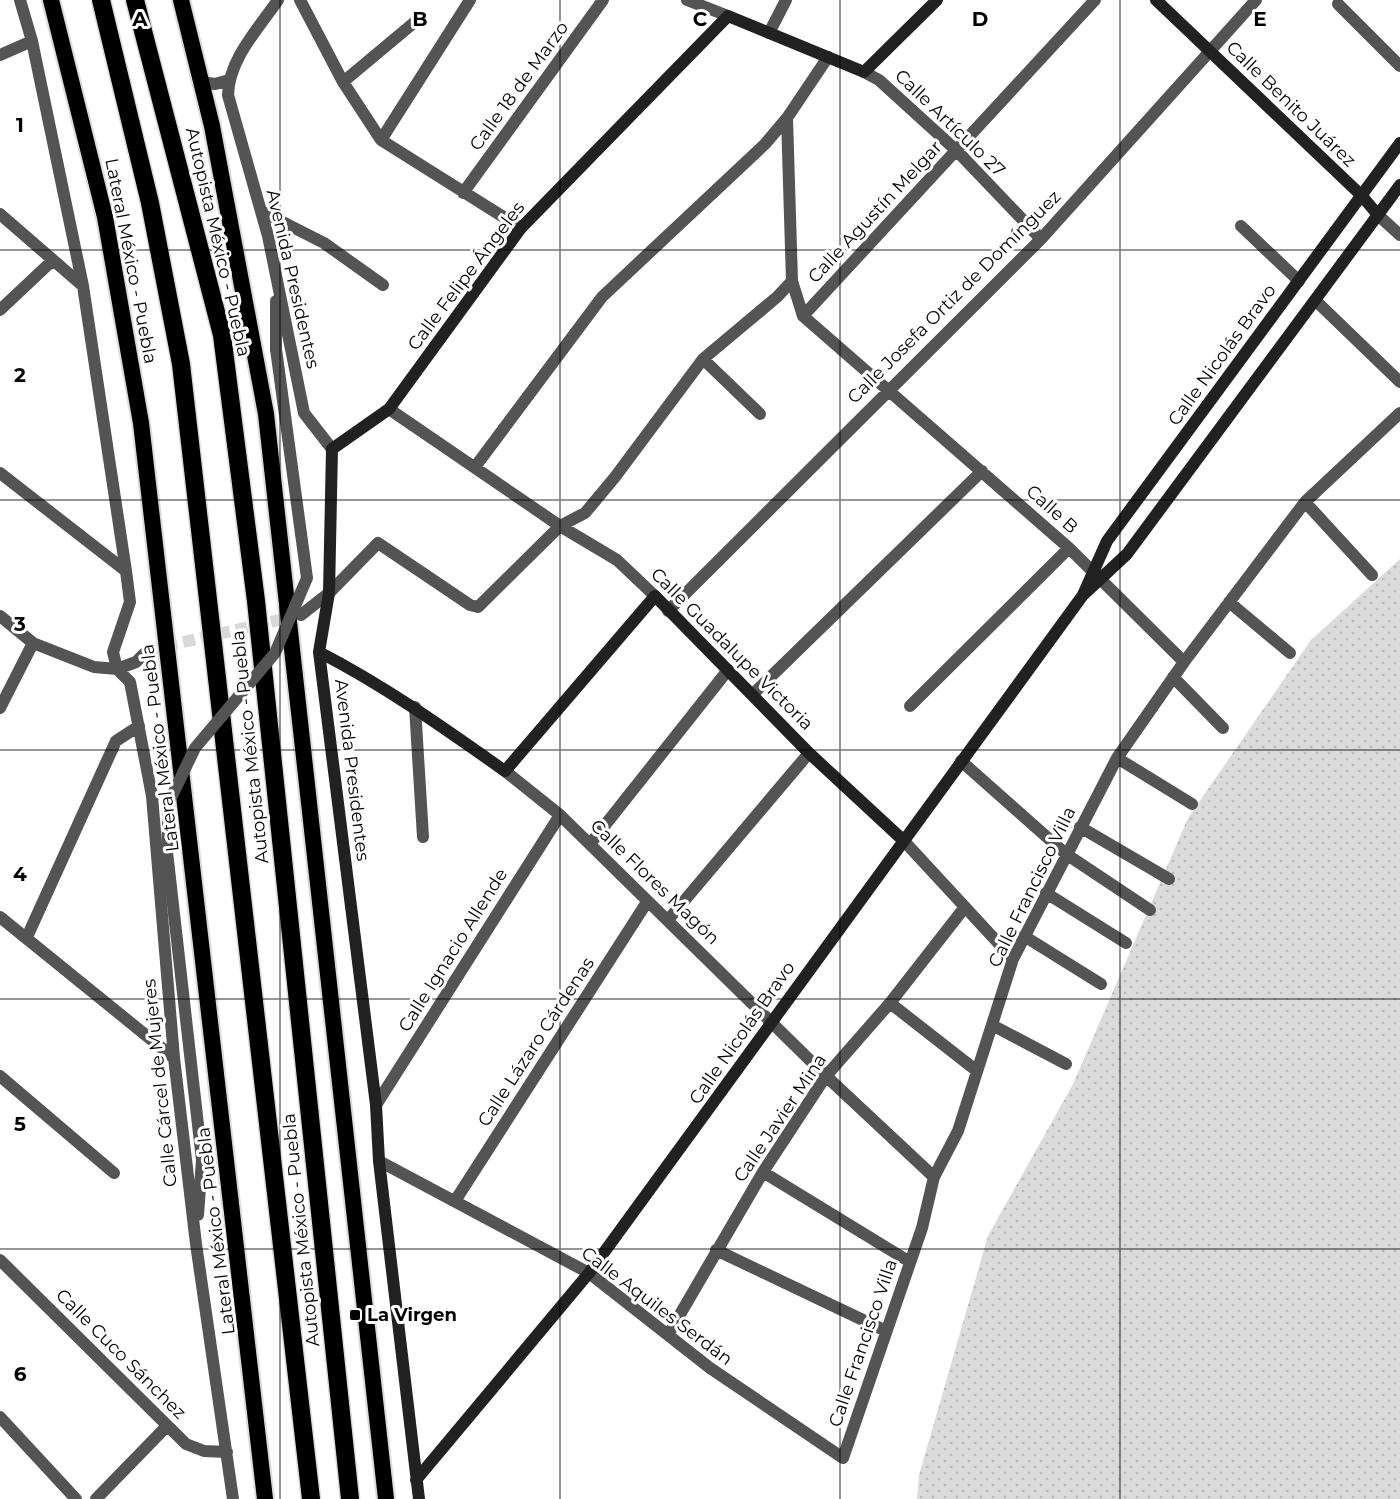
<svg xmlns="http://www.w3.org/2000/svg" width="1400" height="1499" viewBox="0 0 1400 1499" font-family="Montserrat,sans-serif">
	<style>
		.grass { fill: url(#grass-dots) }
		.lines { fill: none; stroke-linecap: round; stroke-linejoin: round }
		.minor-tunnel { stroke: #d9d9d9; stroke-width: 12; stroke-dasharray: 12 6; stroke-linecap: butt }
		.trunk-casing { stroke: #dbdbdb; stroke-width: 20 }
		.motorway-casing { stroke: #dbdbdb; stroke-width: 21 }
		.minor { stroke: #545454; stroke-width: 12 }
		.secondary { stroke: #212121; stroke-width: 12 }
		.trunk { stroke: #000; stroke-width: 16 }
		.motorway { stroke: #000; stroke-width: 18 }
		.minor-bridge { stroke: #545454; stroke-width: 12 }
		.grid { fill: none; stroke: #000; stroke-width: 1.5; stroke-opacity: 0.55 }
		.poi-dot { fill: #000; stroke: #fff; stroke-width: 2 }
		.labels { text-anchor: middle; stroke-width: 6; stroke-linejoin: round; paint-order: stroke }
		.street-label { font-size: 18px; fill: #000; stroke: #fff }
		.poi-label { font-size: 18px; font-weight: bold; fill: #000; stroke: #fff; text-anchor: start }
		.grid-label { font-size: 20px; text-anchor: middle; font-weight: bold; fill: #000; stroke: #fff; stroke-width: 6; stroke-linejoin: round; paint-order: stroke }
	</style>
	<defs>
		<pattern id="grass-dots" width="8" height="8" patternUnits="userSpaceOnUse" patternTransform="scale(1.5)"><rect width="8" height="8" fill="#dbdbdb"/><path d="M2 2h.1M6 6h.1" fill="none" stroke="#bababa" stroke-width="1.8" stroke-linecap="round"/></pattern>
	</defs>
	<rect width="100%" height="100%" fill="#fff"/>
	<!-- grass -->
	<path class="grass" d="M 1400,559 L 1400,1499 L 917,1499 L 919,1475 L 988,1236 L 1073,1084 L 1188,818 L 1311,640 Z"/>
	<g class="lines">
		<!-- minor-tunnel -->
		<path class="minor-tunnel" d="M 148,650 L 297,616"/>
		<!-- trunk casing -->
		<g class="trunk-casing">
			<path id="trunk" d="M 51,0 L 105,217 L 141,423 L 265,1499
				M 181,0 L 212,126 L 266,414 L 386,1499"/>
		</g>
		<!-- motorway casing -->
		<g class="motorway-casing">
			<path id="motorway" d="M 101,0 L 150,203 L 181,364 L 311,1499
				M 135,0 L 222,335 L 256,601 L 350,1499"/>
		</g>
		<!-- minor -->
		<path class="minor" d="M 20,0 L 32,41 L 83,286 L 126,571 L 130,602 L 113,652 L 117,669
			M 278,0 C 258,29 229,59 228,95 L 268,236 L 304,413 L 332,449
			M 300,0 L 343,82 L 381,140 L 521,228
			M 687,0 L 728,16
			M 1338,4 L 1400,66
			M 769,33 L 786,0
			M 0,55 L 32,41
			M 864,72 L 879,80 L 957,151 L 1041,239
			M 201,82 L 215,84 L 229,80
			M 343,82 L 416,21
			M 787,118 L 792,281 L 803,316 L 1069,548 L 1184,662
			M 381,140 L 470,0
			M 463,193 L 603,0
			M 261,211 L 324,243 L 383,285
			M 0,214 L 83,286
			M 1378,215 L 1400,235
			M 1241,226 L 1299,281
			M 276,301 L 276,349
			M 1316,301 L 1400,382
			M 0,310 L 52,261
			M 803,316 L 1095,0
			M 703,359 L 760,414
			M 389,409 L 560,526 L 617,560 L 655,596
			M 475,467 L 602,297 L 765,144 L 787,118 L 828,57
			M 0,473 L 126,571
			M 1305,502 L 1372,575
			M 1229,602 L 1290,653
			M 668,611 L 1041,239 L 1256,0
			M 301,615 L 329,593 L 378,543 L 470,605 L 478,607 L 560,526 L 585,513 L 615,477 L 703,359 L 777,297 L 792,281
			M 0,616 L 33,643 L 94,667 L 117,669 L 136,662 L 148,650
			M 117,669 L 130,682 L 152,796 L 174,1058 L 196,1244 L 233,1499
			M 1173,677 L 1223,728
			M 753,694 L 982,471
			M 910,706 L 1069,548
			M 415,707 L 423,837
			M 0,708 L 33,643
			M 1117,758 L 1192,804
			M 961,761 L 1066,854 L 1150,910
			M 505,771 L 560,815 L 826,1076 L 934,1177
			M 1080,827 L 1169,879
			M 904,841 L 1013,959
			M 590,844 L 728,670
			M 1046,893 L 1126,943
			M 0,917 L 174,1058
			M 668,920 L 809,753
			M 1024,936 L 1101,984
			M 27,937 L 116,741 L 139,726
			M 890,1003 L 977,1071
			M 992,1025 L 1066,1064
			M 0,1076 L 114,1173
			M 376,1105 L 560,815
			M 379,1161 L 589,1273 L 710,1368 L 843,1458 L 922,1228 L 934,1177 L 958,1131 L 1013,959 L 1117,758 L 1184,662 L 1305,502 L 1400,413
			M 763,1172 L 910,1262
			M 455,1201 L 647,902
			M 198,1215 L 202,1160
			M 716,1250 L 886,1331
			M 0,1260 L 186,1444 L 204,1451 L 227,1452
			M 668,1335 L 763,1172 L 826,1076 L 890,1003 L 965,907
			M 0,1417 L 76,1499
			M 96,1499 L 167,1426"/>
		<!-- secondary -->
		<path class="secondary" d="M 1156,0 L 1362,196 L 1378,215
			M 1084,594 L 1127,554 L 1400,185
			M 319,652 C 385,686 444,728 505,771 L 655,596 L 809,753 L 904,841
			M 416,1480 L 589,1273 L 1083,595 L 1107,541 L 1400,143
			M 419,1499 L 379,1161 L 376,1105 L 319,652 L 329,593 L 332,449 L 389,409 L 521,228 L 728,16 L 864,72 L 937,0"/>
		<!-- trunk -->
		<use href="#trunk" class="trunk"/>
		<!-- motorway -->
		<use href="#motorway" class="motorway"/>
		<!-- minor-bridge -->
		<path class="minor-bridge" d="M 202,1160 L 167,852 L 169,802 L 195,748 L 275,653 L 307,578 L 276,349"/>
	</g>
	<!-- grid -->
	<path class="grid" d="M 280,0 L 280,1499M 560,0 L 560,1499M 840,0 L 840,1499M 1120,0 L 1120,1499M 0,250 L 1400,250M 0,500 L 1400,500M 0,750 L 1400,750M 0,999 L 1400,999M 0,1249 L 1400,1249"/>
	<!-- markers -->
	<rect class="poi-dot" x="349" y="1309" width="12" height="12" rx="3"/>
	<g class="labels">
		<!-- street labels -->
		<g class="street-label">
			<text transform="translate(519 86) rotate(-54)" y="6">Calle 18 de Marzo</text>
			<text transform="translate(1291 104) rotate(44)" y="6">Calle Benito Juárez</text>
			<text transform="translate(950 123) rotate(44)" y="6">Calle Artículo 27</text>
			<text transform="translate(875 212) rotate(-47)" y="6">Calle Agustín Melgar</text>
			<text transform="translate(218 242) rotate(77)" y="6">Autopista México - Puebla</text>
			<text transform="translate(131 261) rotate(79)" y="6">Lateral México - Puebla</text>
			<text transform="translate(466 276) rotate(-53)" y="6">Calle Felipe Ángeles</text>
			<text transform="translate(293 279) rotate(77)" y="6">Avenida Presidentes</text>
			<text transform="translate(954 297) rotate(-45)" y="6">Calle Josefa Ortiz de Domínguez</text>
			<text transform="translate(1222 355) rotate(-54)" y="6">Calle Nicolás Bravo</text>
			<text transform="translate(1052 509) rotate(42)" y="6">Calle B</text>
			<text transform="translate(732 649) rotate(45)" y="6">Calle Guadalupe Victoria</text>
			<text transform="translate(250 747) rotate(-96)" y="6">Autopista México - Puebla</text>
			<text transform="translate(160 748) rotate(-97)" y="6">Lateral México - Puebla</text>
			<text transform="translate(352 770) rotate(83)" y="6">Avenida Presidentes</text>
			<text transform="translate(655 882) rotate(44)" y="6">Calle Flores Magón</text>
			<text transform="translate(1032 887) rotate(-64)" y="6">Calle Francisco Villa</text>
			<text transform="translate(453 950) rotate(-58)" y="6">Calle Ignacio Allende</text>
			<text transform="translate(742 1033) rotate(-55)" y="6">Calle Nicolás Bravo</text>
			<text transform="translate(536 1042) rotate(-57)" y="6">Calle Lázaro Cárdenas</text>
			<text transform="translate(160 1083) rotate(-96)" y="6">Calle Cárcel de Mujeres</text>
			<text transform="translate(780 1118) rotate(-56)" y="6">Calle Javier Mina</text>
			<text transform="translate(301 1230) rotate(-96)" y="6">Autopista México - Puebla</text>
			<text transform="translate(216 1231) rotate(-97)" y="6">Lateral México - Puebla</text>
			<text transform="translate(657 1306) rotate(37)" y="6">Calle Aquiles Serdán</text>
			<text transform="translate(863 1343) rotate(-71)" y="6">Calle Francisco Villa</text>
			<text transform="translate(121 1354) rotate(45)" y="6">Calle Cuco Sánchez</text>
		</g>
		<!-- poi labels -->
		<g class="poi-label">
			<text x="367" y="1321">La Virgen</text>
		</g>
	</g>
	<g class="grid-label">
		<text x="140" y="26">A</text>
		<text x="420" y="26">B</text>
		<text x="700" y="26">C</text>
		<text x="980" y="26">D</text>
		<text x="1260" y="26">E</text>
		<text x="20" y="132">1</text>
		<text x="20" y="382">2</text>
		<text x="20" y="631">3</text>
		<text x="20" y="881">4</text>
		<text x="20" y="1131">5</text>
		<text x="20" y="1381">6</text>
	</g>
</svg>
